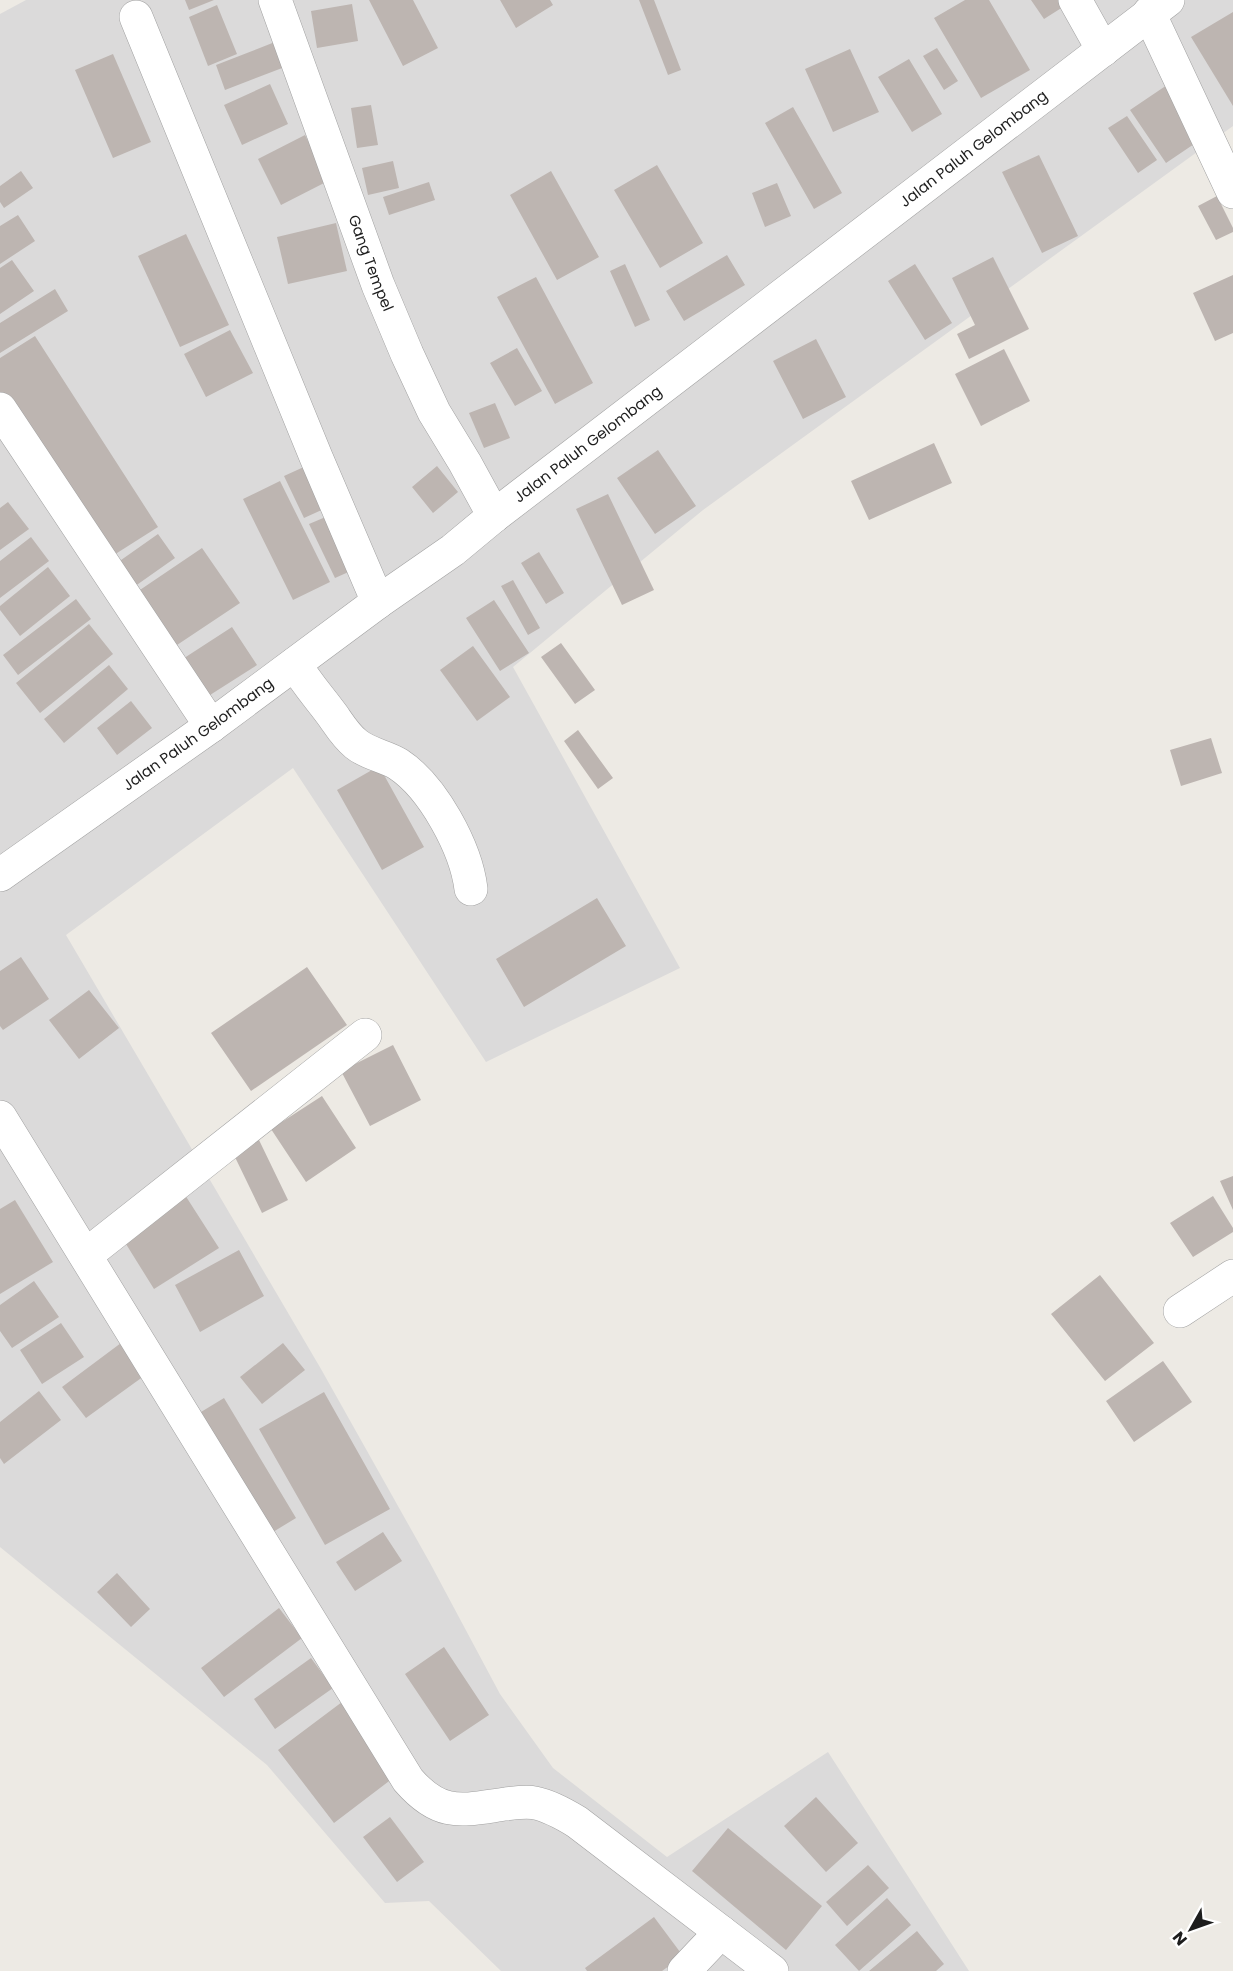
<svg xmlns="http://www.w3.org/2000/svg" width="1233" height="1971" viewBox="0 0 1233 1971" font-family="Poppins,sans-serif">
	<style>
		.residential { fill: #dbdada }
		.building { fill: #bdb5b1 }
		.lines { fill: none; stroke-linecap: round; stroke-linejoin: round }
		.minor-casing { stroke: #a1a1a1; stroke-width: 34 }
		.minor { stroke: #fff; stroke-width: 33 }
		.labels { text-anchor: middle; stroke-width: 4.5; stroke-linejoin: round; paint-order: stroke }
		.street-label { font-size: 15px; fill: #1d1d1d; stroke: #fff }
	</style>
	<rect width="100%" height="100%" fill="#edeae4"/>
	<!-- residential -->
	<path class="residential" d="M 26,0 L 1233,0 L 1233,126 L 703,510 L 513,667 L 680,968 L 486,1062 L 293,768 L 66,935 L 321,1369 L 430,1563 L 500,1694 L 553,1768 L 667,1857 L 828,1752 L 969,1971 L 501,1971 L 429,1901 L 385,1903 L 267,1765 L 0,1547 L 0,14 Z"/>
	<!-- building -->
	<path class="building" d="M 185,0 L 214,0 L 189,10 Z
		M 369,0 L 413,0 L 438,48 L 403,66 Z
		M 500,0 L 550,0 L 553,5 L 516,28 Z
		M 639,0 L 654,0 L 681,70 L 668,75 Z
		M 965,0 L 989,0 L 1030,70 L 981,98 L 934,18 Z
		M 1031,0 L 1074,0 L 1044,19 Z
		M 352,4 L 358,41 L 317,48 L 311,11 Z
		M 217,5 L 237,54 L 208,66 L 189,17 Z
		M 1233,12 L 1233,106 L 1191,37 Z
		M 280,40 L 290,65 L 225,90 L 216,65 Z
		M 937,48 L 958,81 L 944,90 L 923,56 Z
		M 850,49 L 879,112 L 833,132 L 805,69 Z
		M 113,54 L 151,142 L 113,158 L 75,70 Z
		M 909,59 L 942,114 L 912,132 L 878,77 Z
		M 270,84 L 288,124 L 242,145 L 224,105 Z
		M 1167,85 L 1203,138 L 1166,163 L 1130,110 Z
		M 371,105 L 378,145 L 357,148 L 351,108 Z
		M 793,107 L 842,193 L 814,209 L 765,123 Z
		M 1127,116 L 1157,160 L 1138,173 L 1108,128 Z
		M 305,135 L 328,181 L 281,205 L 258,159 Z
		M 1039,155 L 1078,236 L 1042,253 L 1002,172 Z
		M 393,161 L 399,188 L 368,195 L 362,168 Z
		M 657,165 L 703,243 L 660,268 L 614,190 Z
		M 21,171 L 33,188 L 4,208 L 0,202 L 0,186 Z
		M 551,171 L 599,257 L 557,280 L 510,195 Z
		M 429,182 L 435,200 L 389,215 L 383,197 Z
		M 777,183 L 791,216 L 765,227 L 752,193 Z
		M 1217,196 L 1233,228 L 1233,232 L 1216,240 L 1198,206 Z
		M 18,215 L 35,241 L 0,264 L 0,226 Z
		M 336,223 L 347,271 L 288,284 L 277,237 Z
		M 186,234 L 229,325 L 180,347 L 138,256 Z
		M 727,255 L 745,285 L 684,321 L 666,291 Z
		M 993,257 L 1029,329 L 969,359 L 957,334 L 975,325 L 952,278 Z
		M 12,260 L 34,291 L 0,314 L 0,268 Z
		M 625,264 L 650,320 L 635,327 L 610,271 Z
		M 915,264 L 952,323 L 925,340 L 888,281 Z
		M 1233,275 L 1233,333 L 1215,341 L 1193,293 Z
		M 536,277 L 593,383 L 555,404 L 497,297 Z
		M 55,289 L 68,311 L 0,353 L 0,323 Z
		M 230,330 L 253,373 L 206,397 L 184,354 Z
		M 35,336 L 158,527 L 106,560 L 0,395 L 0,358 Z
		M 816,339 L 846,397 L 803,419 L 773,361 Z
		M 517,348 L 542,391 L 515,406 L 490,363 Z
		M 1004,349 L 1030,401 L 981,426 L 955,374 Z
		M 495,403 L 510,438 L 484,448 L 469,413 Z
		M 934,443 L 952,483 L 869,520 L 851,481 Z
		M 658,450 L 696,506 L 655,534 L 617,478 Z
		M 306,466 L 326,508 L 304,518 L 284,476 Z
		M 437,466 L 458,492 L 433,513 L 412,487 Z
		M 280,481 L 330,582 L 293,600 L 243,499 Z
		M 608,494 L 654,590 L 622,605 L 576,509 Z
		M 8,502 L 29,529 L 0,550 L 0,508 Z
		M 328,516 L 353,570 L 335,578 L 309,524 Z
		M 158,534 L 175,558 L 131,589 L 114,565 Z
		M 31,537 L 49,561 L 0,598 L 0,561 Z
		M 202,548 L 240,603 L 168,651 L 131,596 Z
		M 539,552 L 564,593 L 546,604 L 521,563 Z
		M 48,567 L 70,596 L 20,636 L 0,610 L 0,606 Z
		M 513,580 L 540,628 L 528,635 L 501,586 Z
		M 76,599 L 91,619 L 18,675 L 3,655 Z
		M 494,600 L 529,653 L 500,671 L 466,618 Z
		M 89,624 L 113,654 L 40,713 L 16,683 Z
		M 232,627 L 257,665 L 199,702 L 175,664 Z
		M 561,643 L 595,690 L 575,704 L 541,657 Z
		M 473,646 L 510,697 L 477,721 L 440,670 Z
		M 109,665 L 128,689 L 64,743 L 44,719 Z
		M 131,701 L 152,728 L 117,755 L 97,728 Z
		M 578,730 L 613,778 L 598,789 L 564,741 Z
		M 1211,738 L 1222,773 L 1181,786 L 1170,750 Z
		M 379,766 L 424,847 L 382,870 L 337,790 Z
		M 597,898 L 626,946 L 524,1007 L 496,959 Z
		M 21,957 L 49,999 L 3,1030 L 0,1026 L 0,971 Z
		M 307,967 L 347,1025 L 251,1091 L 211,1033 Z
		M 89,990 L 119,1028 L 79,1059 L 49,1020 Z
		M 393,1045 L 421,1100 L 370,1126 L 341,1071 Z
		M 322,1096 L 356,1148 L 306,1182 L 271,1129 Z
		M 259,1140 L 288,1200 L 262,1213 L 233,1153 Z
		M 1233,1176 L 1233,1210 L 1220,1181 Z
		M 185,1195 L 219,1248 L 154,1289 L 121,1236 Z
		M 1213,1196 L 1233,1228 L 1233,1232 L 1193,1257 L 1170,1223 Z
		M 15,1200 L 53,1262 L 0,1294 L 0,1209 Z
		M 239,1250 L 264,1296 L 200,1332 L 175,1285 Z
		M 1100,1275 L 1154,1343 L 1105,1381 L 1051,1314 Z
		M 34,1281 L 59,1317 L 12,1348 L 0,1331 L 0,1305 Z
		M 61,1323 L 84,1357 L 42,1384 L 20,1350 Z
		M 121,1343 L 144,1376 L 86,1418 L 62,1387 Z
		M 283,1343 L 305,1370 L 262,1404 L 240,1377 Z
		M 1163,1361 L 1192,1402 L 1134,1442 L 1106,1401 Z
		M 39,1391 L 61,1420 L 4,1464 L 0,1458 L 0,1422 Z
		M 324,1392 L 390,1509 L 325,1545 L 259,1429 Z
		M 224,1398 L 296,1518 L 273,1532 L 201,1412 Z
		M 383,1532 L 402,1561 L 355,1591 L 336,1562 Z
		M 117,1573 L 150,1609 L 131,1627 L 97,1592 Z
		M 279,1608 L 302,1638 L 224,1697 L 201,1668 Z
		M 444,1647 L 489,1715 L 450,1741 L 405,1674 Z
		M 311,1658 L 333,1688 L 275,1729 L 254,1699 Z
		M 346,1699 L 401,1772 L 334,1823 L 278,1750 Z
		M 816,1797 L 858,1843 L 826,1872 L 784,1826 Z
		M 390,1817 L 424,1862 L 397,1882 L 363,1837 Z
		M 728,1828 L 822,1906 L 786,1950 L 692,1871 Z
		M 868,1865 L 889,1888 L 847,1926 L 826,1902 Z
		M 887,1898 L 911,1925 L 859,1971 L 835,1945 Z
		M 654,1917 L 683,1956 L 662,1971 L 587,1971 L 585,1968 Z
		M 917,1931 L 944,1964 L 936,1971 L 869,1971 Z"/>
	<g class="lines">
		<!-- minor casing -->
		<g class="minor-casing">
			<g id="minor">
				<path id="s1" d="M 275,0 L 378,285 L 407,354 L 434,412 L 465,463 L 494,516"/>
				<path d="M 1075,0 L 1103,50"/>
				<path d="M 1149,13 L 1233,192"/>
				<path d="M 136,17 L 316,457 L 378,602"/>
				<path d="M 0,409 L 211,726"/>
				<path d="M 295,664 C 306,683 320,698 333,716 C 340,726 346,736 356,744 C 368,754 385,756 398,764 C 433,787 466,848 471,889"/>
				<path id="s2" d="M 0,875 L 211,726 L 378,602 L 453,550 L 494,516 L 1168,0"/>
				<path d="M 0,1117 L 408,1780 C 441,1818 462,1810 506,1804 C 515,1803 526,1801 535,1803 C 550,1806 564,1814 577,1822 L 772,1971"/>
				<path d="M 86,1255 L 365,1035"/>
				<path d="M 1180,1311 L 1233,1276"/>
				<path d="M 684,1971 L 721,1932"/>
			</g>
		</g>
		<!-- minor -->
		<use href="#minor" class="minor"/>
	</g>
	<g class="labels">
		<!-- street labels -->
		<g class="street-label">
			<text dy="5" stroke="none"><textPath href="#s2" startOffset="1215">Jalan Paluh Gelombang</textPath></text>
			<text dy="5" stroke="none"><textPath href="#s1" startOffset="280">Gang Tempel</textPath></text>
			<text dy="5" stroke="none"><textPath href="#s2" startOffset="729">Jalan Paluh Gelombang</textPath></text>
			<text dy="5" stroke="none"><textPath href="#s2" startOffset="243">Jalan Paluh Gelombang</textPath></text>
		</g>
	</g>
	<!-- north arrow -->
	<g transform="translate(1191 1929) rotate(230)" stroke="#ffffff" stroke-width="4.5" paint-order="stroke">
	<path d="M0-4.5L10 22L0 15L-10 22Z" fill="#1d1d1d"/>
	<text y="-9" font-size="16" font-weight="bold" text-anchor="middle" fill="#1d1d1d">N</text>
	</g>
</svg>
